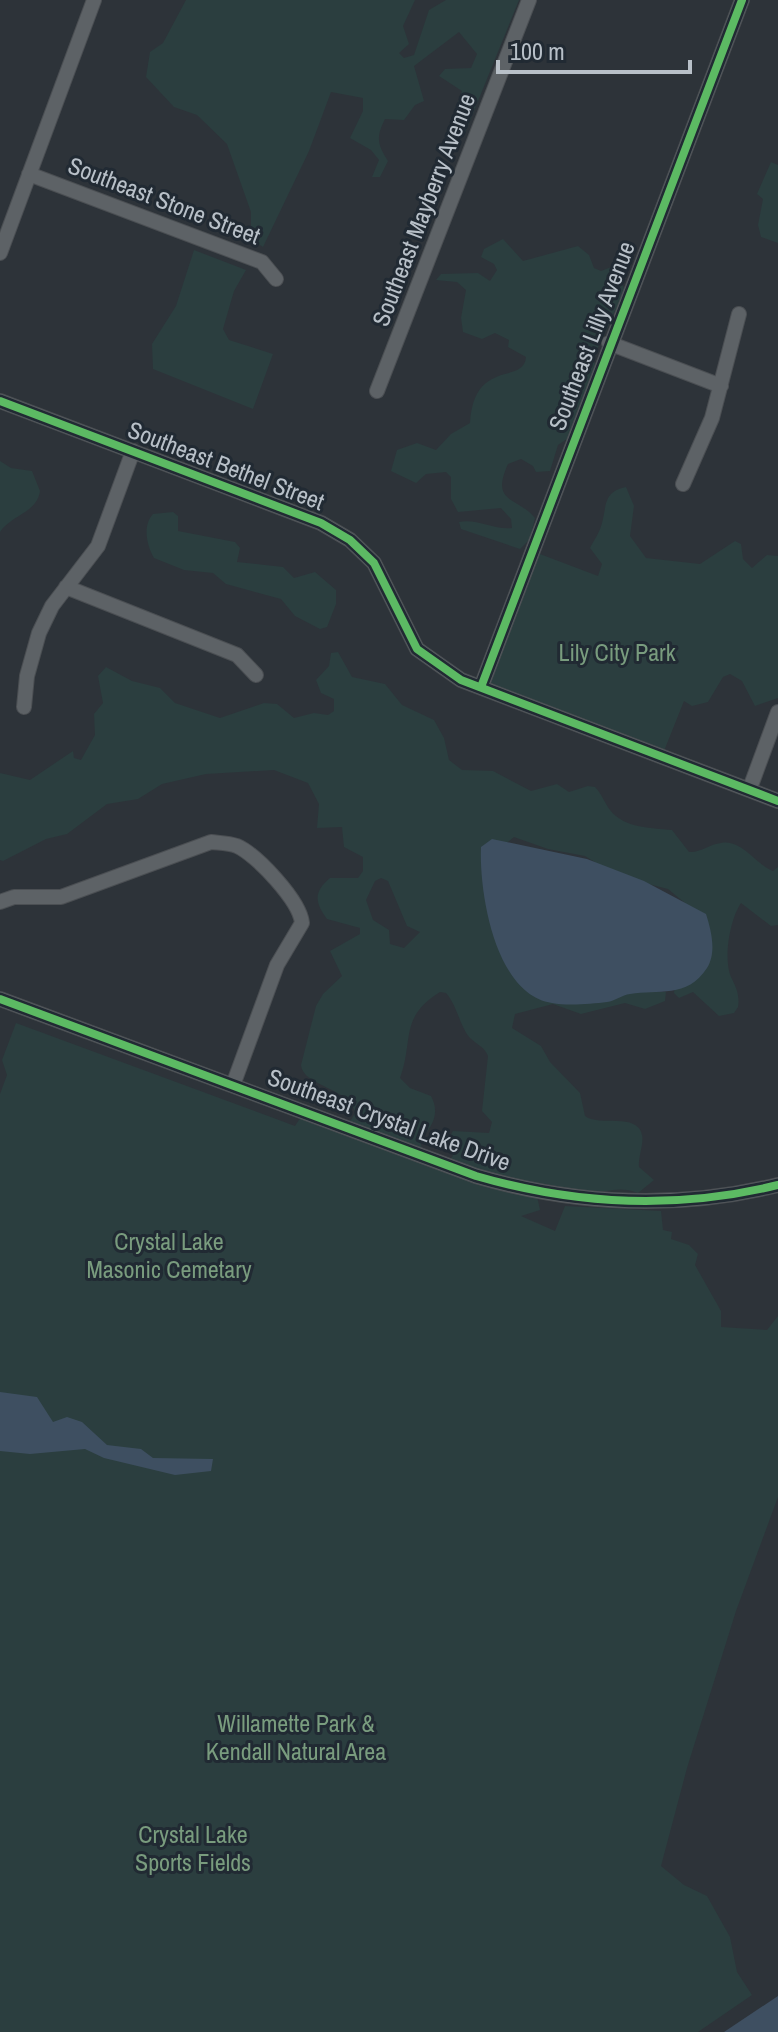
<svg xmlns="http://www.w3.org/2000/svg" width="778" height="2032" viewBox="0 0 778 2032" font-family="'Archivo Narrow',sans-serif">
	<style>
		.green { fill: #2b3e3f; fill-rule: evenodd }
		.water { fill: #3e4f61 }
		.lines { fill: none; stroke-linecap: round; stroke-linejoin: round }
		.minor-casing { stroke: #4b4f53; stroke-width: 16 }
		.minor { stroke: #5d6266; stroke-width: 14 }
		.cycleway-casing { stroke: #212a33; stroke-width: 13 }
		.cycleway { stroke: #5cba63; stroke-width: 8 }
		.labels { text-anchor: middle; stroke-width: 6; stroke-linejoin: round; paint-order: stroke }
		.street-label { font-size: 24px; fill: #b8c0c8; stroke: #212a33 }
		.park-label { font-size: 24px; fill: #799c7e; stroke: #212a33 }
	</style>
	<rect width="100%" height="100%" fill="#2d3339"/>
	<!-- green -->
	<path class="green" d="M 186,0 L 415,0 L 403,26 L 409,44 L 399,53 L 404,58 L 414,55 L 429,10 L 446,0 L 519,0 L 465,133 L 449,127 L 462,91 L 439,76 L 445,69 L 471,68 L 477,54 L 459,32 L 414,66 L 424,101 L 415,105 L 404,120 L 385,119 C 376,137 377,144 388,161 L 380,177 L 372,177 L 379,160 L 371,150 L 350,138 L 363,111 L 363,98 L 331,92 L 309,151 L 263,247 L 251,239 L 251,212 L 227,144 L 197,115 L 174,107 L 146,77 L 150,52 L 163,43 Z
		M 771,162 L 778,165 L 778,243 L 761,237 L 758,225 L 763,199 L 757,194 Z
		M 503,239 L 523,261 L 578,246 L 589,255 L 594,268 L 601,271 L 614,266 L 625,290 L 593,358 L 597,371 L 582,429 L 558,445 L 550,471 L 536,472 L 533,466 L 521,459 L 508,464 C 490,504 517,496 535,518 L 530,539 L 520,549 L 461,529 L 459,522 C 476,518 494,530 512,528 L 511,519 L 501,508 L 458,512 L 451,499 L 451,477 L 446,472 L 426,474 L 416,483 L 391,471 L 397,450 L 417,443 L 436,450 L 451,434 L 470,423 C 474,358 524,385 526,357 L 508,347 L 509,340 L 495,333 L 482,339 L 463,332 L 461,318 L 466,290 L 457,282 L 436,280 L 441,274 L 478,273 L 490,281 L 497,270 L 494,264 L 481,257 L 484,249 Z
		M 194,250 L 246,270 L 234,291 L 223,329 L 229,340 L 273,354 L 253,409 L 153,369 L 152,344 L 176,306 Z
		M 0,461 L 11,468 L 32,471 L 40,491 C 37,513 11,515 0,532 Z
		M 626,487 L 634,506 L 630,536 L 646,558 L 700,564 L 735,541 L 741,544 L 743,559 L 752,568 L 767,555 L 778,556 L 778,698 L 755,706 L 742,681 L 730,674 L 723,677 L 708,702 L 692,706 L 684,701 L 662,756 L 481,687 L 532,551 L 598,576 L 602,564 L 590,548 C 594,540 600,532 602,523 C 607,505 603,492 626,487 Z
		M 173,512 L 178,516 L 178,531 L 235,542 L 240,548 L 237,562 L 283,567 L 294,578 L 315,572 L 336,590 L 336,604 L 327,627 L 320,629 L 295,616 L 281,599 L 226,584 L 213,573 L 184,570 L 154,558 C 147,546 142,526 153,514 Z
		M 338,652 L 352,677 L 385,684 L 402,705 L 434,720 L 444,738 L 449,760 L 462,770 L 493,771 L 531,791 L 557,784 L 569,792 L 588,786 L 595,787 C 602,794 604,802 610,810 C 624,828 650,828 672,830 L 689,852 C 700,853 710,844 721,843 C 742,839 755,864 773,871 L 778,867 L 778,925 L 771,926 L 741,903 C 730,919 723,958 731,977 C 736,987 740,995 738,1007 L 734,1013 L 719,1016 L 693,992 L 679,998 L 674,993 L 685,903 L 668,889 L 617,876 L 585,856 L 548,849 L 514,837 L 503,846 L 605,991 L 666,992 L 665,1001 L 645,1009 L 625,1003 L 581,1014 L 553,1004 L 515,1014 L 512,1028 L 541,1046 L 550,1062 L 580,1093 L 585,1116 C 598,1127 638,1112 642,1135 C 644,1144 638,1157 639,1167 L 654,1180 L 638,1193 C 619,1185 606,1193 587,1193 C 585,1193 549,1185 544,1184 L 537,1196 L 540,1210 L 521,1216 L 555,1231 L 565,1206 L 661,1211 L 663,1230 L 672,1232 L 671,1239 L 689,1245 L 698,1254 L 695,1265 L 721,1311 L 721,1327 L 767,1330 L 778,1316 L 778,1497 L 736,1611 L 687,1768 L 661,1866 L 684,1885 L 707,1896 L 730,1937 L 737,1972 L 752,1995 L 698,2032 L 0,2032 L 0,1094 L 7,1075 L 2,1060 L 16,1023 L 295,1126 L 306,1109 L 313,1107 L 344,1122 L 351,1120 L 355,1113 C 352,1088 303,1087 301,1065 L 316,1006 L 323,994 L 342,976 L 330,951 L 360,934 L 360,928 L 327,919 C 315,903 313,892 330,878 L 358,878 L 363,871 L 363,857 L 344,847 L 342,827 L 317,828 L 319,804 L 308,783 L 274,770 L 206,774 L 162,784 L 138,799 L 107,804 L 67,834 L 46,839 L 3,861 L 0,860 L 0,773 L 30,780 L 73,751 L 74,758 L 81,760 L 95,735 L 94,714 L 103,703 L 98,676 L 106,667 L 132,681 L 160,688 L 175,703 L 220,718 L 264,703 L 277,704 L 294,718 L 314,713 L 328,715 L 334,711 L 334,699 L 321,693 L 316,680 L 329,666 L 331,653 ZM 381,878 L 388,881 L 407,926 L 420,932 L 404,948 L 390,944 L 389,930 L 373,920 L 366,900 L 375,881 ZM 440,992 L 446,993 C 457,1005 460,1027 470,1038 C 477,1045 484,1046 488,1056 L 482,1111 L 492,1122 L 489,1133 L 453,1131 L 446,1143 L 453,1156 L 448,1161 L 422,1148 L 420,1141 C 431,1127 441,1115 431,1096 L 410,1088 L 400,1078 C 414,1040 399,1017 440,992 Z"/>
	<!-- water -->
	<path class="water" d="M 492,839 L 587,859 L 644,881 L 706,914 C 711,930 717,952 707,968 C 687,999 658,989 630,994 C 622,995 615,1001 607,1002 C 591,1004 567,1006 552,1003 C 495,995 479,892 481,847 Z
		M 0,1392 L 37,1397 L 53,1422 L 67,1417 L 82,1422 L 107,1445 L 141,1449 L 153,1458 L 213,1459 L 211,1471 L 175,1475 L 104,1458 L 85,1449 L 30,1454 L 0,1451 Z
		M 778,1996 L 778,2032 L 724,2032 Z"/>
	<g class="lines">
		<!-- minor casing -->
		<g class="minor-casing">
			<path id="minor" d="M 29,174 L 262,262 L 276,279
				M 0,253 L 94,0
				M 609,343 L 721,386
				M 377,391 L 529,0
				M 0,401 L 321,523 L 350,540 L 374,563 L 417,649 L 461,680 L 778,801
				M 683,484 L 712,418 L 739,314
				M 66,587 L 237,655 L 256,675
				M 481,687 L 742,0
				M 24,707 L 27,676 L 39,633 L 52,606 L 98,546 L 133,451
				M 750,788 L 778,712
				M 0,902 L 14,897 L 61,897 L 211,842 C 220,843 229,843 237,846 C 257,855 300,901 302,923 L 277,965 L 233,1085
				M 0,999 L 476,1176 C 576,1205 676,1210 778,1185"/>
		</g>
		<!-- minor -->
		<use href="#minor" class="minor"/>
		<!-- cycleway casing -->
		<g class="cycleway-casing">
			<path id="cycleway" d="M 0,401 L 321,523 L 350,540 L 374,563 L 417,649 L 461,680 L 778,801
				M 481,687 L 742,0
				M 0,999 L 476,1176 C 576,1205 676,1210 778,1185"/>
		</g>
		<!-- cycleway -->
		<use href="#cycleway" class="cycleway"/>
	</g>
	<g class="labels">
		<!-- street labels -->
		<g class="street-label">
			<text transform="translate(164 201) rotate(21)" y="8">Southeast Stone Street</text>
			<text transform="translate(424 210) rotate(-69)" y="8">Southeast Mayberry Avenue</text>
			<text transform="translate(592 336) rotate(-69)" y="8">Southeast Lilly Avenue</text>
			<text transform="translate(226 466) rotate(21)" y="8">Southeast Bethel Street</text>
			<text transform="translate(389 1120) rotate(20)" y="8">Southeast Crystal Lake Drive</text>
		</g>
		<!-- park labels -->
		<g class="park-label">
			<text x="617" y="661">Lily City Park</text>
			<text x="169" y="1250">Crystal Lake<tspan x="169" dy="28">Masonic Cemetary</tspan></text>
			<text x="296" y="1732">Willamette Park &amp;<tspan x="296" dy="28">Kendall Natural Area</tspan></text>
			<text x="193" y="1843">Crystal Lake<tspan x="193" dy="28">Sports Fields</tspan></text>
		</g>
	</g>
	<!-- scale -->
	<path d="M498 60v12h192v-12" fill="none" stroke="#b8c0c8" stroke-width="4"/>
	<text x="510" y="60" font-size="24" fill="#b8c0c8" stroke="#212a33" stroke-width="6" paint-order="stroke">100 m</text>
</svg>
